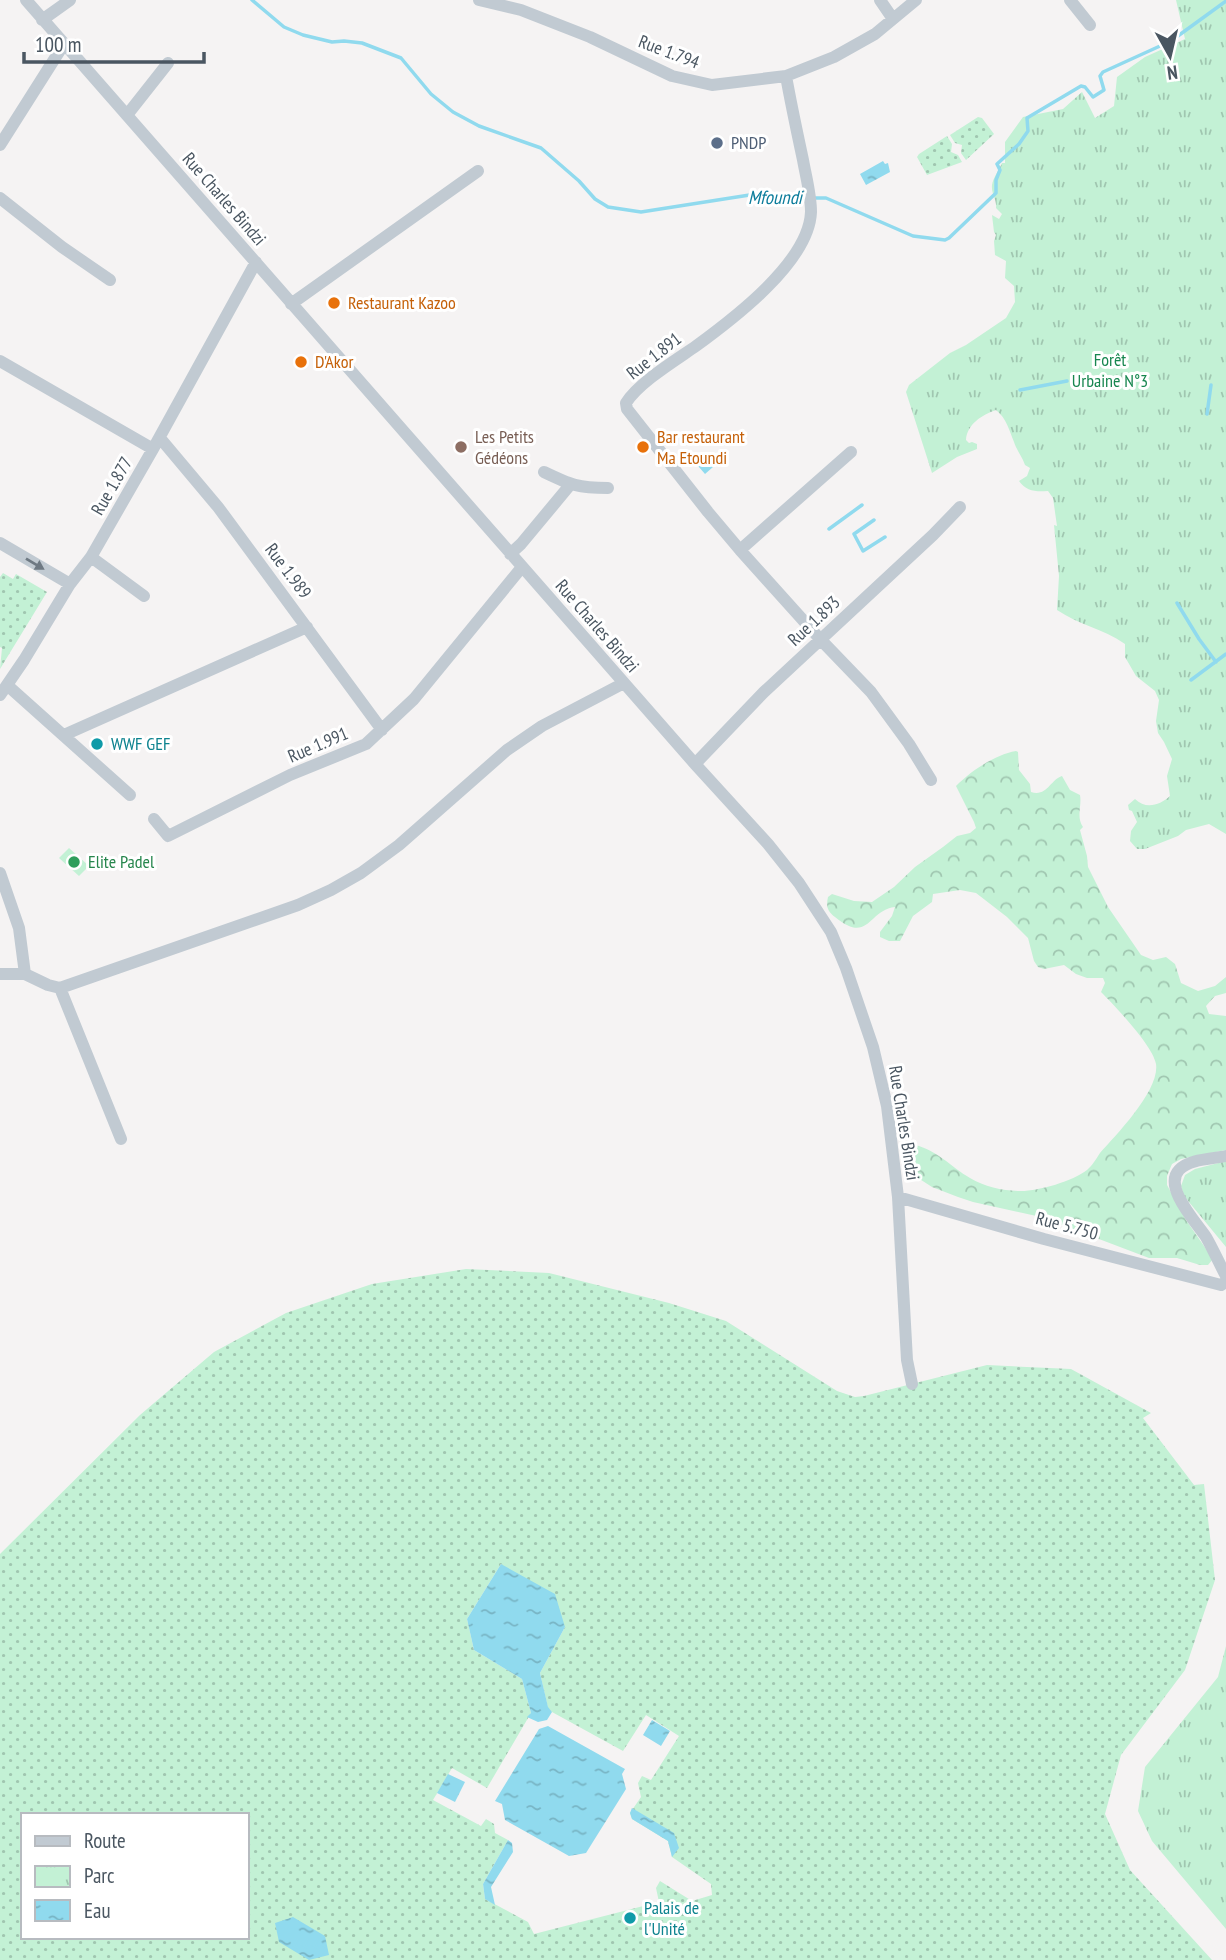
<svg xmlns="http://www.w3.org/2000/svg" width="1226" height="1960" viewBox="0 0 1226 1960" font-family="'PT Sans Narrow',sans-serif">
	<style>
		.grass { fill: url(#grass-dots); fill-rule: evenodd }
		.forest { fill: url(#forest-crowns) }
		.park { fill: url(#park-tufts) }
		.pitch { fill: #c3f1d5 }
		.water { fill: url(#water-ripples) }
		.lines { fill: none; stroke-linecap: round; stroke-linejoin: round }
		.stream { stroke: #90daee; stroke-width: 3.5 }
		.minor { stroke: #c1cad2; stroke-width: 12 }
		.oneway { fill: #6e7983 }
		.service-dot { fill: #5c6f8a; stroke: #fff; stroke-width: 2.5 }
		.food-dot { fill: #e8710a; stroke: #fff; stroke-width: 2.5 }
		.education-dot { fill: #8d6e63; stroke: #fff; stroke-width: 2.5 }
		.culture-dot { fill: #0f9aa8; stroke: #fff; stroke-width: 2.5 }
		.leisure-dot { fill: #2e9e5b; stroke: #fff; stroke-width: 2.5 }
		.labels { text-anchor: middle; stroke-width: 6; stroke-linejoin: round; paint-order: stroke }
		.street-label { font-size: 18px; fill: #4a5661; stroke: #fff }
		.service-label { font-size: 18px; fill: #4e5e75; stroke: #fff; text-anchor: start }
		.food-label { font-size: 18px; fill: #c56008; stroke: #fff; text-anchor: start }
		.park-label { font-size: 18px; fill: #17864f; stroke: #fff }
		.education-label { font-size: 18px; fill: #785e54; stroke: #fff; text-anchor: start }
		.culture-label { font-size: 18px; fill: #0d838f; stroke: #fff; text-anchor: start }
		.leisure-label { font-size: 18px; fill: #27864d; stroke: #fff; text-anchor: start }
		.water-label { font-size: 19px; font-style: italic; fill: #0c7c9b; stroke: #fff }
	</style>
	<defs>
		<pattern id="grass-dots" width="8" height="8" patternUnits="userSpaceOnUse" patternTransform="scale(1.75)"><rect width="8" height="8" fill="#c3f1d5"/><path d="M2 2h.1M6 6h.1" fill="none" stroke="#a0c6b0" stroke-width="1.8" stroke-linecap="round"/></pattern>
		<pattern id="forest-crowns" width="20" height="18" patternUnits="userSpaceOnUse" patternTransform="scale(1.75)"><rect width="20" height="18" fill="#c3f1d5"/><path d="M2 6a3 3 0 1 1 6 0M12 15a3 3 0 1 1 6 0" fill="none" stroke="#a0c6b0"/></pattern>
		<pattern id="park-tufts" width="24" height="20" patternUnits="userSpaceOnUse" patternTransform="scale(1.75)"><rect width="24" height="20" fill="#c3f1d5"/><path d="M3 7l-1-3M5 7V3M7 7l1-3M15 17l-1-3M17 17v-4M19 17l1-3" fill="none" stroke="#a0c6b0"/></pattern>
		<pattern id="water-ripples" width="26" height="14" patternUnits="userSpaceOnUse" patternTransform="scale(1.75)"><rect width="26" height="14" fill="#90daee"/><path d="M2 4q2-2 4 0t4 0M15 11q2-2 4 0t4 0" fill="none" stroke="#78b4c4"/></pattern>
	</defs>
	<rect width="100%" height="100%" fill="#f5f3f3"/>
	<!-- grass -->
	<path class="grass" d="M 978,117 L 982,118 L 994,134 L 966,160 L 961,153 L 962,145 L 955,143 L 950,135 Z
		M 947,136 L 952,144 L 951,152 L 958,155 L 962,162 L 927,175 L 917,157 L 919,154 Z
		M 3,573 L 13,579 L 16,574 L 47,592 L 0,669 L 2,648 L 0,647 L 0,577 Z
		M 466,1269 L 549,1273 L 669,1303 L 726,1321 L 837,1391 L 855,1397 L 864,1396 L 987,1365 L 1071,1369 L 1151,1413 L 1143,1418 L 1194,1485 L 1204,1484 L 1215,1580 L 1185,1670 L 1121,1755 L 1105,1814 L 1130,1870 L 1212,1960 L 0,1960 L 0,1554 L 140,1415 L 214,1352 L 286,1313 L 372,1284 ZM 501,1564 L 565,1627 L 540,1673 L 548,1708 L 552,1712 L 623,1751 L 646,1715 L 679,1736 L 651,1780 L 642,1776 L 638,1783 L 641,1797 L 630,1813 L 632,1819 L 668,1841 L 672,1857 L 711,1884 L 712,1895 L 692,1901 L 660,1881 L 656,1888 L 659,1902 L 534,1934 L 528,1922 L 485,1899 L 483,1884 L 508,1840 L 495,1833 L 494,1824 L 486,1819 L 481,1826 L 433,1800 L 452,1768 L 487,1788 L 531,1713 L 522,1679 L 474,1650 L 467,1619 ZM 23,1815 L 247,1815 L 247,1937 L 23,1937 Z"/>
	<!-- forest -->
	<path class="forest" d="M 1016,751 L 1018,752 L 1019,770 L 1030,784 L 1031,792 C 1047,797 1050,780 1062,776 L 1070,790 L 1080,795 C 1082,806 1076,817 1083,827 L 1080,830 L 1087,856 L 1088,867 L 1108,907 L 1141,955 L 1153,960 L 1166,957 L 1175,964 L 1181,983 L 1198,991 L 1215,986 L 1226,977 L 1226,993 L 1215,996 L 1206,1006 L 1209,1014 L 1226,1016 L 1226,1150 L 1181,1159 L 1172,1164 L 1167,1176 L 1167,1185 L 1186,1220 L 1213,1259 L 1208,1265 L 1200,1265 L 1177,1258 L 1149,1258 L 1041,1217 L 973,1202 L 958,1197 L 932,1187 L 915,1176 L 910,1156 L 915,1145 C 937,1150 951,1167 970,1178 C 985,1187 1004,1191 1021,1191 C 1039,1191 1073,1181 1087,1170 C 1092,1166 1096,1159 1100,1153 C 1117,1134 1160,1090 1156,1064 C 1153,1046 1115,1006 1101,992 L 1105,983 L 1103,978 L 1087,978 L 1076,974 L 1064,965 L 1044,969 L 1038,967 L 1034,961 L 1028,938 L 1007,917 L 976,893 L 960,890 L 933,894 L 932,902 L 913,916 L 900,941 L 889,941 L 880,937 L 880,932 L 892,916 L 895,907 C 868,910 869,945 835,917 C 827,911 826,906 828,897 L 832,894 L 854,901 L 872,902 L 894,887 L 915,867 L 943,847 L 957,836 L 970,833 L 976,828 L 974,822 L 956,786 C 971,771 994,755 1016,751 Z"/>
	<!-- park -->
	<path class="park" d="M 1176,0 L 1226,0 L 1226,834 L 1209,824 L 1186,830 L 1178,836 L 1145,849 L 1137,849 L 1130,841 L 1131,831 L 1137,822 L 1132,811 L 1129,810 L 1128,805 L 1135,799 C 1146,810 1160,805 1170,796 L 1167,776 L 1172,759 L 1164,742 L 1158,733 L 1156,721 L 1159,700 L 1155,691 L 1136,676 L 1125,657 L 1125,644 C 1102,628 1079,625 1057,610 L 1059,576 L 1054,525 L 1057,526 L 1053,498 L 1048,491 C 1035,492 1026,491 1019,481 L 1027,476 L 1030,468 L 1025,465 C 1022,456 1017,451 1014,442 C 1009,430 1007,419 996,410 C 982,415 967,424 966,440 L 969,443 L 972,442 L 977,444 L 977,449 L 957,457 L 932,473 L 906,392 L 909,385 L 950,353 L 966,345 L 1006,318 L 1015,302 L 1014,286 L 1005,278 L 1006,261 L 995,255 L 994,241 L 996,235 L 994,232 L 992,215 L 999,219 L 1002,214 L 996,208 C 997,199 991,194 992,185 C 993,178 999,170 1002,163 L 1005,163 L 1005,142 L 1023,117 L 1063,109 L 1082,92 L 1095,118 L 1114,106 L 1117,77 L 1145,57 L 1185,39 Z
		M 1226,1161 L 1226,1247 L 1184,1196 L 1181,1186 L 1185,1175 L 1195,1169 Z
		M 1226,1646 L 1226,1929 L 1152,1841 L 1138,1811 L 1145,1767 L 1218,1677 Z"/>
	<!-- pitch -->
	<path class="pitch" d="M 69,848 L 89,866 L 79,876 L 59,858 Z"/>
	<!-- water -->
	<path class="water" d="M 883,161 L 885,164 L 888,163 L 890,172 L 866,185 L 860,174 Z
		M 701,452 L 713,467 L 705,474 L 692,459 Z
		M 501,1564 L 555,1594 L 565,1627 L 540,1673 L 548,1707 L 552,1712 L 547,1720 L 538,1722 L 527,1717 L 531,1713 L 522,1679 L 474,1650 L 467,1619 Z
		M 652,1720 L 670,1731 L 661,1746 L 643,1735 Z
		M 548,1726 L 625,1769 L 622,1774 L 626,1789 L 586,1853 L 569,1856 L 505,1820 L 502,1804 L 495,1801 L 539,1729 Z
		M 448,1774 L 465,1782 L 455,1802 L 437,1793 Z
		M 632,1808 L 674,1833 L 679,1848 L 672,1857 L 668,1841 L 632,1819 L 630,1813 Z
		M 508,1840 L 512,1843 L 513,1852 L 491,1887 L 495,1905 L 485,1899 L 483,1884 Z
		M 293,1917 L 325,1936 L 329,1955 L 309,1960 L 279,1942 L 275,1923 Z"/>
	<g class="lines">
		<!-- stream -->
		<path class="stream" d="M 252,0 L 284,27 L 303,35 L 332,42 L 344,41 L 362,43 L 401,58 L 431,94 L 453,112 L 479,126 L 541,148 L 579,181 L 595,199 L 608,207 L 641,212 L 756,194 L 807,197
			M 815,198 L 826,198 L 913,236 L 945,240 L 949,238 L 996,193 L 996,180 L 1000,170 L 997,164 L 1019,144 L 1028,131 L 1027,118 L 1081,86 L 1085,87 L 1093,97 L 1104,90 L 1100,76 L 1103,72 L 1171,41 L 1226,1
			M 1020,390 L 1067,381
			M 1207,414 L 1211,385
			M 874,520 L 854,534 L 863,551 L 885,537
			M 829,529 L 862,505
			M 1177,603 L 1199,639 L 1216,662
			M 1191,680 L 1226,654"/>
		<!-- minor -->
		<path class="minor" d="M 26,0 L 695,764 L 768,844 L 799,883 L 831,932 L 846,968 L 873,1047 L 887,1106 L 898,1197 L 907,1360 L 912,1384
			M 479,0 L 521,10 L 590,37 L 672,76 L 712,85 L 786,76 L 834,57 L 875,34 L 916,0
			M 880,0 L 893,19
			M 1070,0 L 1090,25
			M 42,20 L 70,0
			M 786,76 C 791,104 797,132 803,160 C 806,177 811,195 811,212 C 809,262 733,319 696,346 C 676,360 638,383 626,403 L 627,409 L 708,512 L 740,550 L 820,639 L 871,692 L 909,744 L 931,780
			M 127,115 L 168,63
			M 0,145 L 64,44
			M 0,198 L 62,247 L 110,280
			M 291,304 L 478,171
			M 0,361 L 153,449
			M 160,438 L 218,507 L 382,730
			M 544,472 C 571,485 578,488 608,488
			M 0,543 L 70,584
			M 740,550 L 851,452
			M 510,554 L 521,544 L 570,485
			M 91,557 L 144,596
			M 7,685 L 130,795
			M 0,695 L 24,660 L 70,584 L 91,557 L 153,449 L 256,262
			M 64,735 L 307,627
			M 695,764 L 764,692 L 933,535 L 960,507
			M 154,819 L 168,836 L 290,775 L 366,744 L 414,699 L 522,567
			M 0,873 L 19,928 L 25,974
			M 0,974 L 25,974 L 48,985 L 60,988 L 298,905 L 331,890 L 361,873 L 399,845 L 507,750 L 542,726 L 624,683
			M 60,988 L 121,1139
			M 1226,1156 C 1212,1159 1189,1159 1179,1170 C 1163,1187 1196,1222 1206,1237 C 1213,1249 1219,1263 1226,1276
			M 898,1197 L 1044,1239 L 1221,1285 L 1226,1282"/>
	</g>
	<!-- one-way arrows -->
	<defs><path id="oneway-solid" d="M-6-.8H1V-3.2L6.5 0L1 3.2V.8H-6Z" transform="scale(1.75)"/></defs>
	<use class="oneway" href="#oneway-solid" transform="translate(35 564) rotate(31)"/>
	<!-- markers -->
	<circle class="service-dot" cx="717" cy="143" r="7"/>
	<g class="food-dot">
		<circle cx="334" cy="303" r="7"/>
		<circle cx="301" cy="362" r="7"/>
		<circle cx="643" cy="447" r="7"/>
	</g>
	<circle class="education-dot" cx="461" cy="447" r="7"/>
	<g class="culture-dot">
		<circle cx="97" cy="744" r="7"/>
		<circle cx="630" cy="1918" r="7"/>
	</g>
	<circle class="leisure-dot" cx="74" cy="862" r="7"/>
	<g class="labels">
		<!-- street labels -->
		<g class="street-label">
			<text transform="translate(669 52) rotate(21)" y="6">Rue 1.794</text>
			<text transform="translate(224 199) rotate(49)" y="6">Rue Charles Bindzi</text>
			<text transform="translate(654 356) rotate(-38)" y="6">Rue 1.891</text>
			<text transform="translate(112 486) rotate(-60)" y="6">Rue 1.877</text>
			<text transform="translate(288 571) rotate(53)" y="6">Rue 1.989</text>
			<text transform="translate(814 621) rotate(-43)" y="6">Rue 1.893</text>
			<text transform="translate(597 626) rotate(49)" y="6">Rue Charles Bindzi</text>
			<text transform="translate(318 745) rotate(-23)" y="6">Rue 1.991</text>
			<text transform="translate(904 1123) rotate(81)" y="6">Rue Charles Bindzi</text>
			<text transform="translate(1067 1226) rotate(15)" y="6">Rue 5.750</text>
		</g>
		<!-- service labels -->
		<g class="service-label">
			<text x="731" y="149">PNDP</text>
		</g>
		<!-- food labels -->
		<g class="food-label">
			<text x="348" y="309">Restaurant Kazoo</text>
			<text x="315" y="368">D'Akor</text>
			<text x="657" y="443">Bar restaurant<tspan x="657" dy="21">Ma Etoundi</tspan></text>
		</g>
		<!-- park labels -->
		<g class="park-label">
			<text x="1110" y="366">Forêt<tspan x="1110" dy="21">Urbaine N°3</tspan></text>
		</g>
		<!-- education labels -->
		<g class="education-label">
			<text x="475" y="443">Les Petits<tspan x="475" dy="21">Gédéons</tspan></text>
		</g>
		<!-- culture labels -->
		<g class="culture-label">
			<text x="111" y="750">WWF GEF</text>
			<text x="644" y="1914">Palais de<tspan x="644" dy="21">l'Unité</tspan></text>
		</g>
		<!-- leisure labels -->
		<g class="leisure-label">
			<text x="88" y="868">Elite Padel</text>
		</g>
		<!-- water labels -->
		<g class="water-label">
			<text x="775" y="204">Mfoundi</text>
		</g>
	</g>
	<!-- legend -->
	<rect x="21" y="1813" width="228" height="126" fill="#ffffff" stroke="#b7bbc0" stroke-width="2"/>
	<rect x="35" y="1836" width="35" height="10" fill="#c1cad2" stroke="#b7bbc0" stroke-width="2"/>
	<text x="84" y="1848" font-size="21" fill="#4a5661">Route</text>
	<rect x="35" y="1866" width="35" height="21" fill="url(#park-tufts)" stroke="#b7bbc0" stroke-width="2"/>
	<text x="84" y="1883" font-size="21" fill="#4a5661">Parc</text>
	<rect x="35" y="1900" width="35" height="21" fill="url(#water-ripples)" stroke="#b7bbc0" stroke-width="2"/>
	<text x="84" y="1918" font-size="21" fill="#4a5661">Eau</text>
	<!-- north arrow -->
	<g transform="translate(1170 56) rotate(172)" stroke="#ffffff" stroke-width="5" paint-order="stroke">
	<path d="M0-5L12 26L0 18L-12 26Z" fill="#4a5661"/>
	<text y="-10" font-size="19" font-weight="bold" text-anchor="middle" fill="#4a5661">N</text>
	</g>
	<!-- scale -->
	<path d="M24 52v10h180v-10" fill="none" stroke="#4a5661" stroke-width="3.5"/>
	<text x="35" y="52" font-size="21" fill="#4a5661" stroke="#ffffff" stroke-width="5" paint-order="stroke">100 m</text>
</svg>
